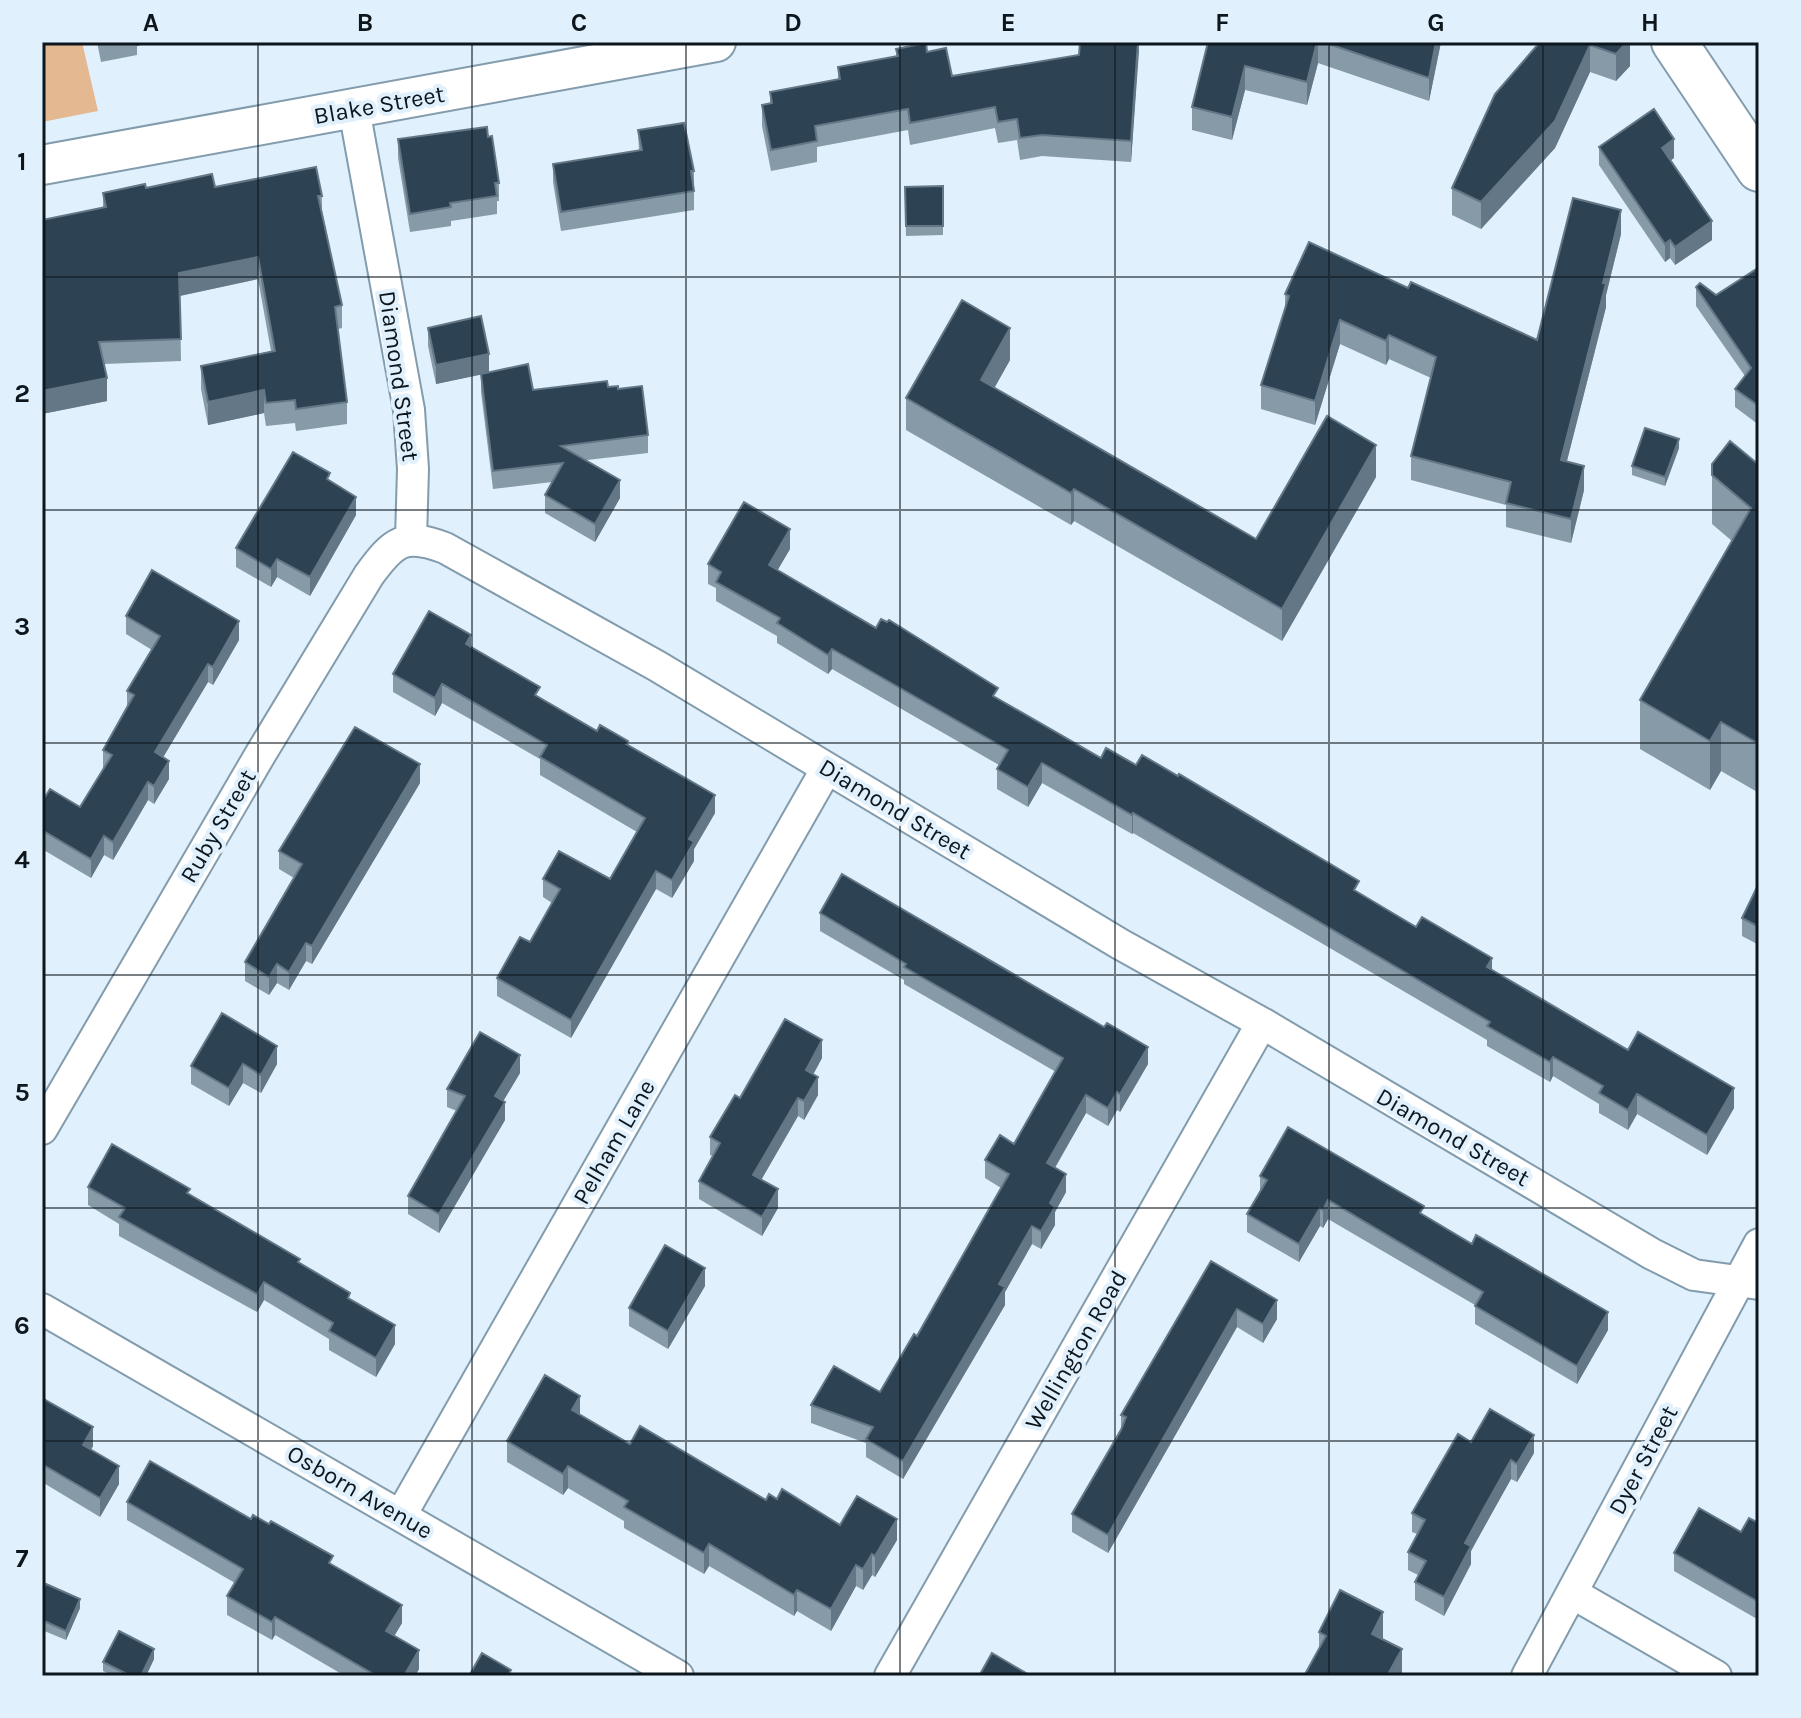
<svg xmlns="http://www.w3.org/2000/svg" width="1801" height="1718" viewBox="0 0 1801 1718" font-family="Karla,sans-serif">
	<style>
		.green { fill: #e4b891 }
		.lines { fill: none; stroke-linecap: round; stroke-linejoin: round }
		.minor-casing { stroke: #829cad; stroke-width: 34 }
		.tertiary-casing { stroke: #829cad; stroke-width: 42 }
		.secondary-casing { stroke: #829cad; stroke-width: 48 }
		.minor { stroke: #fff; stroke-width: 30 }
		.tertiary { stroke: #fff; stroke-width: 38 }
		.secondary { stroke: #fff; stroke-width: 44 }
		.wall { fill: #869aa8 }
		.shaded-wall { fill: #637786 }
		.building { fill: #2d4353; stroke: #637786; stroke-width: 2 }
		.grid { fill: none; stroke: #0d161d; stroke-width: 2; stroke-opacity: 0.55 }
		.labels { text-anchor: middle; stroke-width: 8; stroke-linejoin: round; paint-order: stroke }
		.street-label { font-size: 24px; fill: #0d161d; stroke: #e0f0fc }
		.neatline { fill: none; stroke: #0d161d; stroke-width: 3 }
		.grid-label { font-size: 26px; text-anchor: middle; font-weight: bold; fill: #0d161d }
	</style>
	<rect width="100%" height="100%" fill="#e0f0fc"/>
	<!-- green -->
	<path class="green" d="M 42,42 L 82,42 L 98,111 L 42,122 Z"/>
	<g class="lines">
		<!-- minor casing -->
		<g class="minor-casing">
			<path id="minor" d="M 354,109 L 409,410 L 413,469 L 411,539
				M 42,1129 L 260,755 L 369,575 C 393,542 404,532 445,548 L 657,666 L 1120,944 L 1262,1023 L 1652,1254 L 1694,1275 L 1759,1284
				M 42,1309 L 678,1676
				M 401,1515 L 827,768
				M 1572,1593 L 1716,1676
				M 890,1676 L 1262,1023
				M 1527,1676 L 1759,1244"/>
		</g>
		<!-- tertiary casing -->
		<g class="tertiary-casing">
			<path id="tertiary" d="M 42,165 L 716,42"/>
		</g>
		<!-- secondary casing -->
		<g class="secondary-casing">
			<path id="secondary" d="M 1674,42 L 1759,169"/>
		</g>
		<!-- minor -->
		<use href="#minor" class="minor"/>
		<!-- tertiary -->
		<use href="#tertiary" class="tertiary"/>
		<!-- secondary -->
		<use href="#secondary" class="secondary"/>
	</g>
	<!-- wall -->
	<path class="wall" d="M 97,42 L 150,42 L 137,46 L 137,55 L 101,62 Z
		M 1139,42 L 1131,162 L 1042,156 L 1020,160 L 1017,140 L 998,143 L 995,128 L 910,145 L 908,130 L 817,147 L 817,162 L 771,171 L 762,126 L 762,105 L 770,103 L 770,92 L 838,79 L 838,67 L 896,56 L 896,49 L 927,52 L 952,76 L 1079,55 Z
		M 1208,42 L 1441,42 L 1429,101 L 1318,63 L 1307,105 L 1245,90 L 1232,140 L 1192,130 L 1192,107 Z
		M 1540,42 L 1630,42 L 1630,66 L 1616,81 L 1590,72 L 1555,148 L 1481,229 L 1452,215 L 1452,188 Z
		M 638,130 L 694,171 L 694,210 L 561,231 L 553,182 L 553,164 L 639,151 Z
		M 488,137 L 499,183 L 499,201 L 497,201 L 497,214 L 451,221 L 451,226 L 410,232 L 398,158 L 398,139 Z
		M 1599,147 L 1674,158 L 1671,160 L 1712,240 L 1675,265 L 1670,258 L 1665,262 L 1599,165 Z
		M 215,187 L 322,196 L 322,211 L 342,305 L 342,328 L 338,329 L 347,402 L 347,424 L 296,431 L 295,423 L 266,426 L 264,413 L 208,425 L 201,389 L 201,366 L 271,351 L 258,279 L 180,296 L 181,361 L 104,364 L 107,401 L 42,414 L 103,208 L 103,193 L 146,188 Z
		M 905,187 L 943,226 L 943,235 L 906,236 Z
		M 1621,234 L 1606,295 L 1606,307 L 1567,461 L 1584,490 L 1571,543 L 1506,527 L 1506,505 L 1411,480 L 1411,456 L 1431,378 L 1389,359 L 1386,365 L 1340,344 L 1315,425 L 1261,409 L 1261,385 L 1285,309 L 1285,294 L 1408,288 L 1537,340 Z
		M 1759,270 L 1759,425 L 1735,407 L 1735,389 L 1745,376 L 1696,306 L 1696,287 L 1716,295 Z
		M 428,328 L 489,372 L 533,390 L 608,387 L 618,389 L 648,435 L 648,453 L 587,460 L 620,498 L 595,542 L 545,513 L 545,495 L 552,482 L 493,489 L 481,392 L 481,374 L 436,384 L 428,346 Z
		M 1010,360 L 994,388 L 1256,539 L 1376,477 L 1282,641 L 1074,521 L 1071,525 L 906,430 L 906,398 Z
		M 1679,448 L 1665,486 L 1632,475 L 1632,466 Z
		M 1712,464 L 1759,465 L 1759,793 L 1721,771 L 1710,790 L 1640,749 L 1640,700 L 1732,541 L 1712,524 Z
		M 330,481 L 356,515 L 310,596 L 277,577 L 271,587 L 236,567 L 236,548 Z
		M 790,549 L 777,570 L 1101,758 L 1359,893 L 1628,1050 L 1734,1108 L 1707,1155 L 1637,1114 L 1628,1130 L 1599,1113 L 1599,1104 L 1553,1076 L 1550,1082 L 1487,1046 L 1487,1040 L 1133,833 L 1132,834 L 1042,783 L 1028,807 L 997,789 L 997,769 L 999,765 L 832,669 L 828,674 L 777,643 L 777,636 L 716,601 L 716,588 L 708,584 L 708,564 Z
		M 126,616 L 239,640 L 213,685 L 208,682 L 163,757 L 169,779 L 154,804 L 148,800 L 113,860 L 104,855 L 91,878 L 42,849 L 42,802 L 80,807 L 103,769 L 103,750 L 127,707 L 127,691 L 152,650 L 126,634 Z
		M 471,647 L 540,698 L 597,731 L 628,744 L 715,813 L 694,849 L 694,861 L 672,898 L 656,889 L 571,1038 L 497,996 L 497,978 L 530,942 L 552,903 L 543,897 L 543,879 L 610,879 L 637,832 L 540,775 L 540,759 L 442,703 L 435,716 L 393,692 L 393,674 Z
		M 420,783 L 312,964 L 306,961 L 289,990 L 277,983 L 269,995 L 245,981 L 245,962 L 294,878 L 279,869 L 279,851 Z
		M 1759,883 L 1759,945 L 1742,936 L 1742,918 Z
		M 820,913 L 1148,1064 L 1120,1112 L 1117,1110 L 1108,1126 L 1086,1113 L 1055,1168 L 1066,1192 L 1055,1212 L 1055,1225 L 1041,1249 L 1032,1244 L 1005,1292 L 1005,1305 L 903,1479 L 866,1457 L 866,1443 L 811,1423 L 811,1405 L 880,1392 L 917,1336 L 1001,1188 L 985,1178 L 985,1160 L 1014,1144 L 1056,1072 L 904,984 L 904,980 L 820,931 Z
		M 822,1058 L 813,1074 L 818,1095 L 804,1120 L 798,1116 L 761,1180 L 778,1208 L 762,1236 L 699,1199 L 699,1181 L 713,1156 L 710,1155 L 710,1137 L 740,1098 Z
		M 277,1064 L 261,1093 L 243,1083 L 229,1106 L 191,1084 L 191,1066 Z
		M 520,1073 L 503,1101 L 505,1120 L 439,1233 L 408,1214 L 408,1196 L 457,1111 L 447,1107 L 447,1089 Z
		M 1260,1176 L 1424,1216 L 1608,1330 L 1577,1384 L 1475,1324 L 1475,1305 L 1328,1219 L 1323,1228 L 1320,1226 L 1299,1262 L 1247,1232 L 1247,1214 L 1260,1191 Z
		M 88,1187 L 190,1195 L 300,1264 L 350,1300 L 395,1344 L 376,1377 L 329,1350 L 329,1339 L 264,1300 L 257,1312 L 119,1236 L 119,1224 L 88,1205 Z
		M 1211,1261 L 1277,1319 L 1263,1343 L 1237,1327 L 1108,1553 L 1072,1532 L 1072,1514 L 1121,1428 L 1121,1415 Z
		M 705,1286 L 668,1349 L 629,1326 L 629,1308 Z
		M 42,1398 L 93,1446 L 91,1450 L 119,1484 L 100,1517 L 42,1482 Z
		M 580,1415 L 630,1444 L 766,1500 L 777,1499 L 840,1525 L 897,1540 L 875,1577 L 872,1575 L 863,1590 L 856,1586 L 831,1631 L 797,1611 L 794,1616 L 709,1566 L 704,1574 L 624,1528 L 624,1521 L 568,1488 L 563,1495 L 507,1462 L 507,1441 Z
		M 1471,1442 L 1534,1453 L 1517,1482 L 1511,1479 L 1484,1526 L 1471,1551 L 1471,1564 L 1444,1616 L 1415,1600 L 1415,1582 L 1418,1575 L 1408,1570 L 1408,1552 L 1417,1534 L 1412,1532 L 1412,1513 Z
		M 127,1502 L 333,1565 L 402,1623 L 394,1636 L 419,1669 L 415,1676 L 345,1676 L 275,1635 L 272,1640 L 227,1615 L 227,1596 L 235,1583 L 127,1520 Z
		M 1759,1523 L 1757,1619 L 1674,1571 L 1674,1553 L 1741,1532 Z
		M 42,1592 L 80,1608 L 66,1640 L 42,1630 Z
		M 1319,1632 L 1383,1639 L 1402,1649 L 1402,1676 L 1304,1676 L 1319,1649 Z
		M 154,1659 L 146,1676 L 113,1676 L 103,1671 L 103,1662 Z"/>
	<!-- shaded-wall -->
	<path class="shaded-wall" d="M 137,42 L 150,42 L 137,46 Z
		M 1138,42 L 1139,51 L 1131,162 L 1131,141 Z
		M 1318,42 L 1318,63 L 1307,105 L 1307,82 Z
		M 1436,42 L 1441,42 L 1429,101 L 1429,78 Z
		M 1627,42 L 1630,42 L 1630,66 L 1616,81 L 1616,54 Z
		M 1590,45 L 1590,72 L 1555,148 L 1481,229 L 1481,202 Z
		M 1245,66 L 1245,90 L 1232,140 L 1232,117 Z
		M 1674,139 L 1674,158 L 1662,166 L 1662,148 Z
		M 1621,210 L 1621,234 L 1606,295 L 1606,307 L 1561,484 L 1561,460 L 1603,283 Z
		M 1712,221 L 1712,240 L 1675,265 L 1675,247 Z
		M 1670,240 L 1670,258 L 1665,262 L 1665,244 Z
		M 258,257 L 258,279 L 179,296 L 179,273 Z
		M 1340,320 L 1340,344 L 1315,425 L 1315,401 Z
		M 1010,328 L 1010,360 L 981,412 L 981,380 Z
		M 1389,335 L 1389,359 L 1386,365 L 1386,341 Z
		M 489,354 L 489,373 L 436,384 L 436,365 Z
		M 107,378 L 107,401 L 42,414 L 42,391 Z
		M 264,390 L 264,413 L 208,425 L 208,402 Z
		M 1679,439 L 1679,448 L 1665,486 L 1665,477 Z
		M 1376,445 L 1376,477 L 1282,641 L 1282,609 Z
		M 1584,466 L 1584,490 L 1571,543 L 1571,519 Z
		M 620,480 L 620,498 L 595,542 L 595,524 Z
		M 1074,489 L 1074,521 L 1071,525 L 1071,493 Z
		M 356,497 L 356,515 L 310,596 L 310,577 Z
		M 790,529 L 790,549 L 769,585 L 769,565 Z
		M 277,559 L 277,577 L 271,587 L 271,569 Z
		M 239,621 L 239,640 L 213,685 L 213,667 Z
		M 471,635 L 471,653 L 466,644 Z
		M 832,649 L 832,669 L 828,674 L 828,655 Z
		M 208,664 L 208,682 L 155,771 L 155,752 Z
		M 442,684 L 442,703 L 435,716 L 435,698 Z
		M 1721,722 L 1721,771 L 1710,790 L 1710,741 Z
		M 169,761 L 169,779 L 154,804 L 154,786 Z
		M 1042,763 L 1042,783 L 1028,807 L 1028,787 Z
		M 420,764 L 420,783 L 312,964 L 312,946 Z
		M 148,782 L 148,800 L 113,860 L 113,842 Z
		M 715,795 L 715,813 L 694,849 L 694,861 L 672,898 L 672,880 L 689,839 Z
		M 1133,813 L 1133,833 L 1132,834 L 1132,815 Z
		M 104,836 L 104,855 L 91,878 L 91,859 Z
		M 656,871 L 656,889 L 571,1038 L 571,1020 Z
		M 306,943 L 306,961 L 289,990 L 289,972 Z
		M 1492,958 L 1492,978 L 1487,967 Z
		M 277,964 L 277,983 L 269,995 L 269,977 Z
		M 822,1040 L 822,1058 L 806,1088 L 806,1070 Z
		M 277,1046 L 277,1064 L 261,1093 L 261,1075 Z
		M 1148,1047 L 1148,1064 L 1120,1112 L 1120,1094 Z
		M 520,1055 L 520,1073 L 495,1115 L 495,1096 Z
		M 1553,1057 L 1553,1076 L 1550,1082 L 1550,1062 Z
		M 243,1064 L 243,1083 L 229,1106 L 229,1088 Z
		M 818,1077 L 818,1095 L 804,1120 L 804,1101 Z
		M 1734,1088 L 1734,1108 L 1707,1155 L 1707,1135 Z
		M 1117,1092 L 1117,1110 L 1108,1126 L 1108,1108 Z
		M 1637,1094 L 1637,1114 L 1628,1130 L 1628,1110 Z
		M 1086,1095 L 1086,1113 L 1047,1181 L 1047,1163 Z
		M 798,1098 L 798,1116 L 753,1194 L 753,1175 Z
		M 505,1102 L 505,1120 L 439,1233 L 439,1214 Z
		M 1066,1174 L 1066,1192 L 1055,1212 L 1055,1225 L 1041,1249 L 1041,1231 L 1050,1203 Z
		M 778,1189 L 778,1208 L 762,1236 L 762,1217 Z
		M 1328,1200 L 1328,1219 L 1323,1228 L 1323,1210 Z
		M 1320,1208 L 1320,1226 L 1299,1262 L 1299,1244 Z
		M 1032,1226 L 1032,1244 L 1005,1292 L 1005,1305 L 903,1479 L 903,1461 L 999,1284 Z
		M 705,1268 L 705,1286 L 668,1349 L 668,1331 Z
		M 264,1282 L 264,1300 L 257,1312 L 257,1294 Z
		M 1277,1300 L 1277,1319 L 1263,1343 L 1263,1324 Z
		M 1237,1309 L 1237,1327 L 1108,1553 L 1108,1535 Z
		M 1608,1312 L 1608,1330 L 1577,1384 L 1577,1366 Z
		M 395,1325 L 395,1344 L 376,1377 L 376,1358 Z
		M 580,1396 L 580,1417 L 572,1410 Z
		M 93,1427 L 93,1446 L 83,1463 L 83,1445 Z
		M 1534,1435 L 1534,1453 L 1517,1482 L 1517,1464 Z
		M 1511,1460 L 1511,1479 L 1471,1551 L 1471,1564 L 1444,1616 L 1444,1597 L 1465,1543 Z
		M 119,1466 L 119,1484 L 100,1517 L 100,1498 Z
		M 568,1466 L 568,1488 L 563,1495 L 563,1474 Z
		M 897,1519 L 897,1540 L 875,1577 L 875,1556 Z
		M 709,1544 L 709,1566 L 704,1574 L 704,1553 Z
		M 872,1554 L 872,1575 L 863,1590 L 863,1569 Z
		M 856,1565 L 856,1586 L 831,1631 L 831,1609 Z
		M 797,1590 L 797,1611 L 794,1616 L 794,1595 Z
		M 1759,1598 L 1759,1616 L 1757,1619 L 1757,1601 Z
		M 80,1599 L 80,1608 L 66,1640 L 66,1631 Z
		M 402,1605 L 402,1623 L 386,1650 L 386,1631 Z
		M 1383,1612 L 1383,1639 L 1372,1634 Z
		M 275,1617 L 275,1635 L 272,1640 L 272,1622 Z
		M 154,1649 L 154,1659 L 146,1676 L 141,1676 Z
		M 1402,1649 L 1402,1676 L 1387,1676 Z
		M 419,1650 L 419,1669 L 415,1676 L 404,1676 Z"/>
	<!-- building -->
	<path class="building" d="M 1080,42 L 1138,42 L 1131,141 L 1042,135 L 1020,138 L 1017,119 L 998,122 L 995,107 L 910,123 L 908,109 L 815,126 L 817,141 L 771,150 L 762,105 L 772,103 L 770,92 L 840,79 L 838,67 L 898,56 L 896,49 L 926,43 L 927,52 L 946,48 L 952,76 L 1079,55 Z
		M 1208,42 L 1317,42 L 1307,82 L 1245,66 L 1232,117 L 1192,107 Z
		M 1323,42 L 1436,42 L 1429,78 Z
		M 1540,42 L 1627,42 L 1616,54 L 1590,45 L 1555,121 L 1481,202 L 1452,188 L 1495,94 Z
		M 1654,109 L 1674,139 L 1662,148 L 1712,221 L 1675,247 L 1670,240 L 1665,244 L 1599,147 Z
		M 684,123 L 694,171 L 691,171 L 694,191 L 561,212 L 553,164 L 642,150 L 638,130 Z
		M 487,127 L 488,137 L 492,136 L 499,183 L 495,183 L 497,196 L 450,203 L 451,207 L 410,214 L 398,139 Z
		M 316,167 L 322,196 L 318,196 L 342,305 L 335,307 L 347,402 L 296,409 L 295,400 L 266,403 L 264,390 L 208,402 L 201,366 L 275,351 L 258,257 L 179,273 L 181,339 L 99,342 L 107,378 L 42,391 L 42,220 L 106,207 L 103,193 L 145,184 L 146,188 L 212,174 L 215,187 Z
		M 943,186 L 943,226 L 906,226 L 905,187 Z
		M 1573,198 L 1621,210 L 1603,283 L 1606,283 L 1561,460 L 1584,466 L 1571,519 L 1506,503 L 1511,482 L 1411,456 L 1436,357 L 1389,335 L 1386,341 L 1340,320 L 1315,401 L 1261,385 L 1289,296 L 1285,294 L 1309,242 L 1408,288 L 1411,282 L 1537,340 Z
		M 1758,268 L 1759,270 L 1759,325 L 1757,326 L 1759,328 L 1759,406 L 1735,389 L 1751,368 L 1696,287 L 1700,283 L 1716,295 Z
		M 962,300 L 1010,328 L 981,380 L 1256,539 L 1327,416 L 1376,445 L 1282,609 L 1074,489 L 1071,493 L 906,398 Z
		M 481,316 L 489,354 L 436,365 L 428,328 Z
		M 528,364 L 533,390 L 607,381 L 608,387 L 618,386 L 618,389 L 642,386 L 648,435 L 561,446 L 620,480 L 595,524 L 545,495 L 563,463 L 493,471 L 481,374 Z
		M 1645,428 L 1679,439 L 1665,477 L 1632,466 Z
		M 1730,441 L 1759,465 L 1759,744 L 1721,722 L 1710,741 L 1640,700 L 1751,508 L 1712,475 L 1712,464 Z
		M 293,452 L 330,473 L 327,479 L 356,497 L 310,577 L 277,559 L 271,569 L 236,548 Z
		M 744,502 L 790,529 L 769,565 L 876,628 L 881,619 L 887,622 L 889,620 L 998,688 L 993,696 L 1101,758 L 1106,748 L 1136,765 L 1142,755 L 1178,776 L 1179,774 L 1359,881 L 1354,890 L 1416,927 L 1422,917 L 1492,958 L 1487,967 L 1628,1050 L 1638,1032 L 1734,1088 L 1707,1135 L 1637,1094 L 1628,1110 L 1599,1093 L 1603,1086 L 1553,1057 L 1550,1062 L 1487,1026 L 1490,1022 L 1133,813 L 1132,815 L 1042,763 L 1028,787 L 997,769 L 1008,750 L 832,649 L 828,655 L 777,623 L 780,618 L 716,582 L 721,572 L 708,564 Z
		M 152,570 L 239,621 L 213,667 L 208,664 L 155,752 L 169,761 L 154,786 L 148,782 L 113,842 L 104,836 L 91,859 L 42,830 L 42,802 L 50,789 L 80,807 L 112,755 L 103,750 L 134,695 L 127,691 L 160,636 L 126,616 Z
		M 429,611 L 471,635 L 466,644 L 540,687 L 535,695 L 597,731 L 600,725 L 628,741 L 626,744 L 715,795 L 689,839 L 694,842 L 672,880 L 656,871 L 571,1020 L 497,978 L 520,937 L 530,942 L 560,889 L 543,879 L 559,851 L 610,879 L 645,818 L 540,757 L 547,745 L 442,684 L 435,698 L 393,674 Z
		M 355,727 L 420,764 L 312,946 L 306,943 L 289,972 L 277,964 L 269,977 L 245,962 L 302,864 L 279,851 Z
		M 842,874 L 1104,1027 L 1107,1023 L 1148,1047 L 1120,1094 L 1117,1092 L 1108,1108 L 1086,1095 L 1047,1163 L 1066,1174 L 1050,1203 L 1055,1207 L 1041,1231 L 1032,1226 L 999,1284 L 1005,1287 L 903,1461 L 866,1439 L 873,1427 L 811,1405 L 834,1366 L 880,1392 L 914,1334 L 917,1336 L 1009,1174 L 985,1160 L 1000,1135 L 1014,1144 L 1063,1058 L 904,967 L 906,964 L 820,913 Z
		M 1759,883 L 1759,927 L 1742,918 Z
		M 222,1013 L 277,1046 L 261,1075 L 243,1064 L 229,1088 L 191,1066 Z
		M 785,1019 L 822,1040 L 806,1070 L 818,1077 L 804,1101 L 798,1098 L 753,1175 L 778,1189 L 762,1217 L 699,1181 L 720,1143 L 710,1137 L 735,1095 L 740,1098 Z
		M 480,1032 L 520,1055 L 495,1096 L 505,1102 L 439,1214 L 408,1196 L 465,1096 L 447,1089 Z
		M 1288,1127 L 1424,1206 L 1420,1213 L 1472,1244 L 1476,1235 L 1608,1312 L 1577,1366 L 1475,1306 L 1483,1292 L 1328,1200 L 1323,1210 L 1320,1208 L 1299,1244 L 1247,1214 L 1267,1180 L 1260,1176 Z
		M 112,1144 L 190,1189 L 187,1193 L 300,1259 L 298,1262 L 350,1293 L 348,1298 L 395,1325 L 376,1358 L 329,1331 L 333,1323 L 264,1282 L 257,1294 L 119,1217 L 125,1208 L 88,1187 Z
		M 665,1245 L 705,1268 L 668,1331 L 629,1308 Z
		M 1211,1261 L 1277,1300 L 1263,1324 L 1237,1309 L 1108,1535 L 1072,1514 L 1121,1430 L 1126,1417 L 1121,1415 Z
		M 545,1375 L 580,1396 L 572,1410 L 630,1444 L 640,1426 L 766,1500 L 769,1494 L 777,1499 L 782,1489 L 840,1525 L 857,1496 L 897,1519 L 875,1556 L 872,1554 L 863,1569 L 856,1565 L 831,1609 L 797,1590 L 794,1595 L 709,1544 L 704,1553 L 624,1507 L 628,1501 L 568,1466 L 563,1474 L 507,1441 Z
		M 42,1398 L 93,1427 L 83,1445 L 119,1466 L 100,1498 L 42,1464 Z
		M 1490,1409 L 1534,1435 L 1517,1464 L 1511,1460 L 1484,1508 L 1465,1543 L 1471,1546 L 1444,1597 L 1415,1582 L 1426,1561 L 1408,1552 L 1425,1520 L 1412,1513 L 1458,1434 L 1471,1442 Z
		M 150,1461 L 251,1519 L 253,1515 L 269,1524 L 271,1521 L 333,1556 L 329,1563 L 402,1605 L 386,1631 L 419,1650 L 404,1676 L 377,1676 L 275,1617 L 272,1622 L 227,1596 L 243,1569 L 127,1502 Z
		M 1699,1508 L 1741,1532 L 1749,1518 L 1759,1523 L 1759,1598 L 1757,1601 L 1674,1553 Z
		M 46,1584 L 80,1599 L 66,1631 L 42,1620 L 42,1592 Z
		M 1340,1590 L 1383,1612 L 1372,1634 L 1402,1649 L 1387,1676 L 1304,1676 L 1326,1636 L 1319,1632 Z
		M 119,1631 L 154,1649 L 141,1676 L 131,1676 L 103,1662 Z
		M 482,1653 L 511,1670 L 509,1673 L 515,1676 L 469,1676 Z
		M 992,1653 L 1031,1676 L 979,1676 Z"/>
	<!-- grid -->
	<path class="grid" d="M 258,42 L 258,1676M 472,42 L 472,1676M 686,42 L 686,1676M 900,42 L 900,1676M 1115,42 L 1115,1676M 1329,42 L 1329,1676M 1543,42 L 1543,1676M 42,277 L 1759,277M 42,510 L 1759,510M 42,743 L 1759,743M 42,975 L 1759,975M 42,1208 L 1759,1208M 42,1441 L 1759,1441"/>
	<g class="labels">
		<!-- street labels -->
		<g class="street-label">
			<text transform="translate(379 105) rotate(-10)" y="8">Blake Street</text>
			<text transform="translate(399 376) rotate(82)" y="8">Diamond Street</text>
			<text transform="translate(895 809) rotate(31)" y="8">Diamond Street</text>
			<text transform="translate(218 826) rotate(-60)" y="8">Ruby Street</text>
			<text transform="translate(1453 1137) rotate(30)" y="8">Diamond Street</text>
			<text transform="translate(614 1142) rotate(-60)" y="8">Pelham Lane</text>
			<text transform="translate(1076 1350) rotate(-60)" y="8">Wellington Road</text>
			<text transform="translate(1643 1460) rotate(-62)" y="8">Dyer Street</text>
			<text transform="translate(360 1492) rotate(30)" y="8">Osborn Avenue</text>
		</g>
	</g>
	<!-- border -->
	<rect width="1801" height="1718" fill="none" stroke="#e0f0fc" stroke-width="88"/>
	<rect x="44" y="44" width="1713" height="1630" class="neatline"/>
	<g class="grid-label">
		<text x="151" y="31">A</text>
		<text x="365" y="31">B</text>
		<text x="579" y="31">C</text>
		<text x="793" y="31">D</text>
		<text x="1008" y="31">E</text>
		<text x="1222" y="31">F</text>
		<text x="1436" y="31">G</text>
		<text x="1650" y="31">H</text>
		<text x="22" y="170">1</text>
		<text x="22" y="402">2</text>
		<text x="22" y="635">3</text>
		<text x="22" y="868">4</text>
		<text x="22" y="1101">5</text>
		<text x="22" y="1334">6</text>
		<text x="22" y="1567">7</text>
	</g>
</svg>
